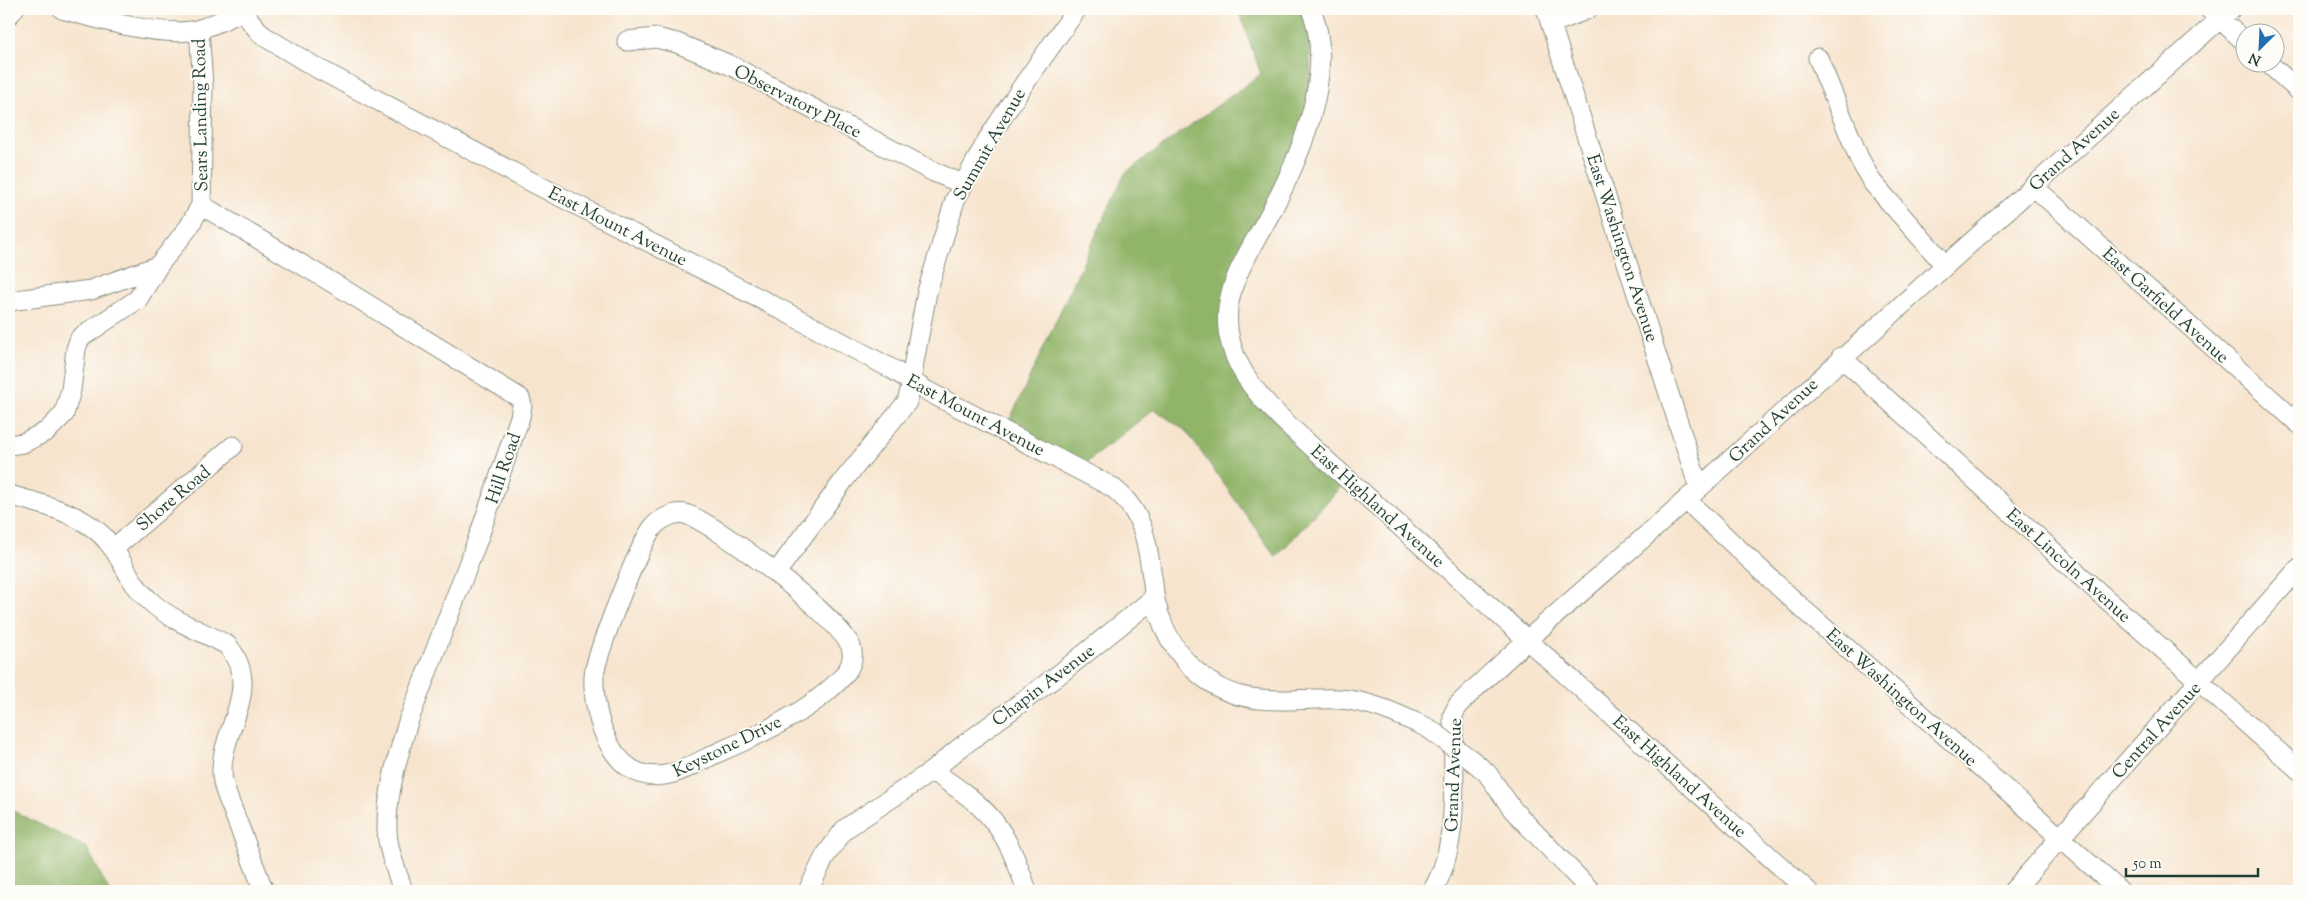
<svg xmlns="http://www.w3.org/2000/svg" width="2308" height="900" viewBox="0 0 2308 900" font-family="'Sorts Mill Goudy',serif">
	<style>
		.forest { fill: #90b468; stroke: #58784e }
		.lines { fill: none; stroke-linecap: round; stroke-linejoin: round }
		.minor-casing { stroke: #8b9081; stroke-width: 21 }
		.minor { stroke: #fff; stroke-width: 19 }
		.minor-bridge-casing { stroke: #8b9081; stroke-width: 21; stroke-linecap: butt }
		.minor-bridge { stroke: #fff; stroke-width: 19 }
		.labels { text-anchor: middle; stroke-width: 4; stroke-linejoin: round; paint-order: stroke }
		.street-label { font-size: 18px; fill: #1f3d34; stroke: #fdfcf7 }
	</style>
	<rect width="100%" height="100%" fill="#fdfcf7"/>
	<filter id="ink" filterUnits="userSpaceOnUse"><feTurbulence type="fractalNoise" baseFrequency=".02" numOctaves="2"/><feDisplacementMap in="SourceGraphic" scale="10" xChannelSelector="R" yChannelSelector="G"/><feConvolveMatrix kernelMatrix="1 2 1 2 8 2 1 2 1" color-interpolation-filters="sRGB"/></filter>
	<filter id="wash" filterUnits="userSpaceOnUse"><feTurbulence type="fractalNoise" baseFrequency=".0096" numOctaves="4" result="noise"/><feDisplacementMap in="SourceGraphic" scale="20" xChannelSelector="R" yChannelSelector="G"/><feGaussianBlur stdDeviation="1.12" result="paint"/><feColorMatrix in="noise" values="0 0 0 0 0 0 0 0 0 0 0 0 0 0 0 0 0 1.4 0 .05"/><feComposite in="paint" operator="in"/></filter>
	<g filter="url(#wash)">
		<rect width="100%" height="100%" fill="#f7e4ce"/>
		<!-- forest -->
		<path class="forest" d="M 164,9 L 225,9 L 222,15 Z
			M 1238,9 L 1308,9 L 1312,108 L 1228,318 L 1252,392 L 1346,481 L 1276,557 L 1186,431 L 1154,409 L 1081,467 L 1006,428 L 1125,173 L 1261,74 Z
			M 9,809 L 87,848 L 109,891 L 9,891 Z"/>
	</g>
	<g filter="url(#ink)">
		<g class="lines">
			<!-- minor casing -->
			<g class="minor-casing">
				<path id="minor" d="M 62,9 C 97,19 166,39 200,29 C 216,24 232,16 247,9
					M 1311,9 C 1336,70 1302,153 1273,208 C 1251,251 1216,293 1231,344 C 1244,392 1292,427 1326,460 L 1808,891
					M 1546,9 L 1699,488
					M 2209,9 L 2246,43
					M 242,11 L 262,35 L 315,67 L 518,175 L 776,307 L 892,369 L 927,391 L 1112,487 C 1143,511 1147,540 1152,577 C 1154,585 1153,592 1155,600 C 1164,638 1183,666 1216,686 C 1254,708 1297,697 1339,699 C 1371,701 1399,715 1428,728
					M 9,15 L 14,9
					M 1551,24 L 1588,9
					M 627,41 L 656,38 L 677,43 L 730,65 L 934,172 L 963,184
					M 1818,58 L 1859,158 L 1872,182 L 1945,265
					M 2267,62 L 2299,91
					M 2033,186 L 2299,424
					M 201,205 L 338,286 L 520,398 L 522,405 L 520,417 L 479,536 L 408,722 C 399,752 386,796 387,828 C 387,850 397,871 403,891
					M 9,301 L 91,290 L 158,266
					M 1841,357 L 2077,573 L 2299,770
					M 9,445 L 23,443 L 47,431 L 64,414 L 71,390 L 76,349 L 80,338 L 138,299 L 158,266 L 189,227 L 201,205 L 203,85 L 199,29
					M 9,495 C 42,504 86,514 108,542 C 125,562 128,582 150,601 C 171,621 202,631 227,645 C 264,688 221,728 222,772 C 222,787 230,802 235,816 C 245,841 254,866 264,891
					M 1686,500 L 1803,609 L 2120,891
					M 674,514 C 677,514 682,513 685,514 C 715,522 841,619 851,647 C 858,667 836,684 823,695 C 796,717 752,738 719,752 C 702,760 683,772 665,775 C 613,784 592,717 594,676 C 595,656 640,542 654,526 C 659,520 666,517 674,514 Z
					M 113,549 L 233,446
					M 776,573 L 844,480 L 907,402 L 912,382 L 914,362 L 927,292 L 955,200 L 988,139 L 1024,84 L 1077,9
					M 1474,762 L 1487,773 L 1513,810 L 1591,891
					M 932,771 L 957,750 L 1057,676 L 1154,598
					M 808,891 L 825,856 L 845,829 L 932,771 C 989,808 1005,825 1027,891
					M 1432,891 C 1461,846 1453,768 1453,715 L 1458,705 C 1531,633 1611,568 1687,499 C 1867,335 2050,172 2231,9
					M 2013,891 L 2299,568"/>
			</g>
			<!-- minor -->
			<use href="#minor" class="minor"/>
			<!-- minor-bridge casing -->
			<g class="minor-bridge-casing">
				<path id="minor-bridge" d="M 1428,728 L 1474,762"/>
			</g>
			<!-- minor-bridge -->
			<use href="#minor-bridge" class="minor-bridge"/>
		</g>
	</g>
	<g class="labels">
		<!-- street labels -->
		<g class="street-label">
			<text transform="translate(798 101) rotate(27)" y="6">Observatory Place</text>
			<text transform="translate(200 115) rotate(-91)" y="6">Sears Landing Road</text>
			<text transform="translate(989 144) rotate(-60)" y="6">Summit Avenue</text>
			<text transform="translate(2074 149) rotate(-42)" y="6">Grand Avenue</text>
			<text transform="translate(618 226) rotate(27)" y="6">East Mount Avenue</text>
			<text transform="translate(1623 248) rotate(72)" y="6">East Washington Avenue</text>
			<text transform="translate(2166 305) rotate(42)" y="6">East Garfield Avenue</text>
			<text transform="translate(976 415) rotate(28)" y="6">East Mount Avenue</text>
			<text transform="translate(1773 420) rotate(-43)" y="6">Grand Avenue</text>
			<text transform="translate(503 468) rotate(-71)" y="6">Hill Road</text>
			<text transform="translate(173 498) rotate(-40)" y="6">Shore Road</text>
			<text transform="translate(1378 506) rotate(42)" y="6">East Highland Avenue</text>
			<text transform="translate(2069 565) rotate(42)" y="6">East Lincoln Avenue</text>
			<text transform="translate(1043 685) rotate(-37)" y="6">Chapin Avenue</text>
			<text transform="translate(1902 697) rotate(42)" y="6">East Washington Avenue</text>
			<text transform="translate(2156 730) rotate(-48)" y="6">Central Avenue</text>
			<text transform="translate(727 746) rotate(-26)" y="6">Keystone Drive</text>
			<text transform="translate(1453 775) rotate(-88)" y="6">Grand Avenue</text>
			<text transform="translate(1680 776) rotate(42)" y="6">East Highland Avenue</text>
		</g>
	</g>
	<!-- margin -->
	<rect width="2308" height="900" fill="none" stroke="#fdfcf7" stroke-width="30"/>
	<!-- north arrow -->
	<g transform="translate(2260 48) rotate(204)"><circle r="24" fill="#fdfcf7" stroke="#a4b0a9"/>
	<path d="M0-4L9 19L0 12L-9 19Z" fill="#1f6fb2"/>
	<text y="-8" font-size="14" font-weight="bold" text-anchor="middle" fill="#1f3d34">N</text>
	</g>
	<!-- scale -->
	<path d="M2126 868v8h132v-8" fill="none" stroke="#1f3d34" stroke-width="2.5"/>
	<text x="2133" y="868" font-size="15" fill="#1f3d34" stroke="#fdfcf7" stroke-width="4" paint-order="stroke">50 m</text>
</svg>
